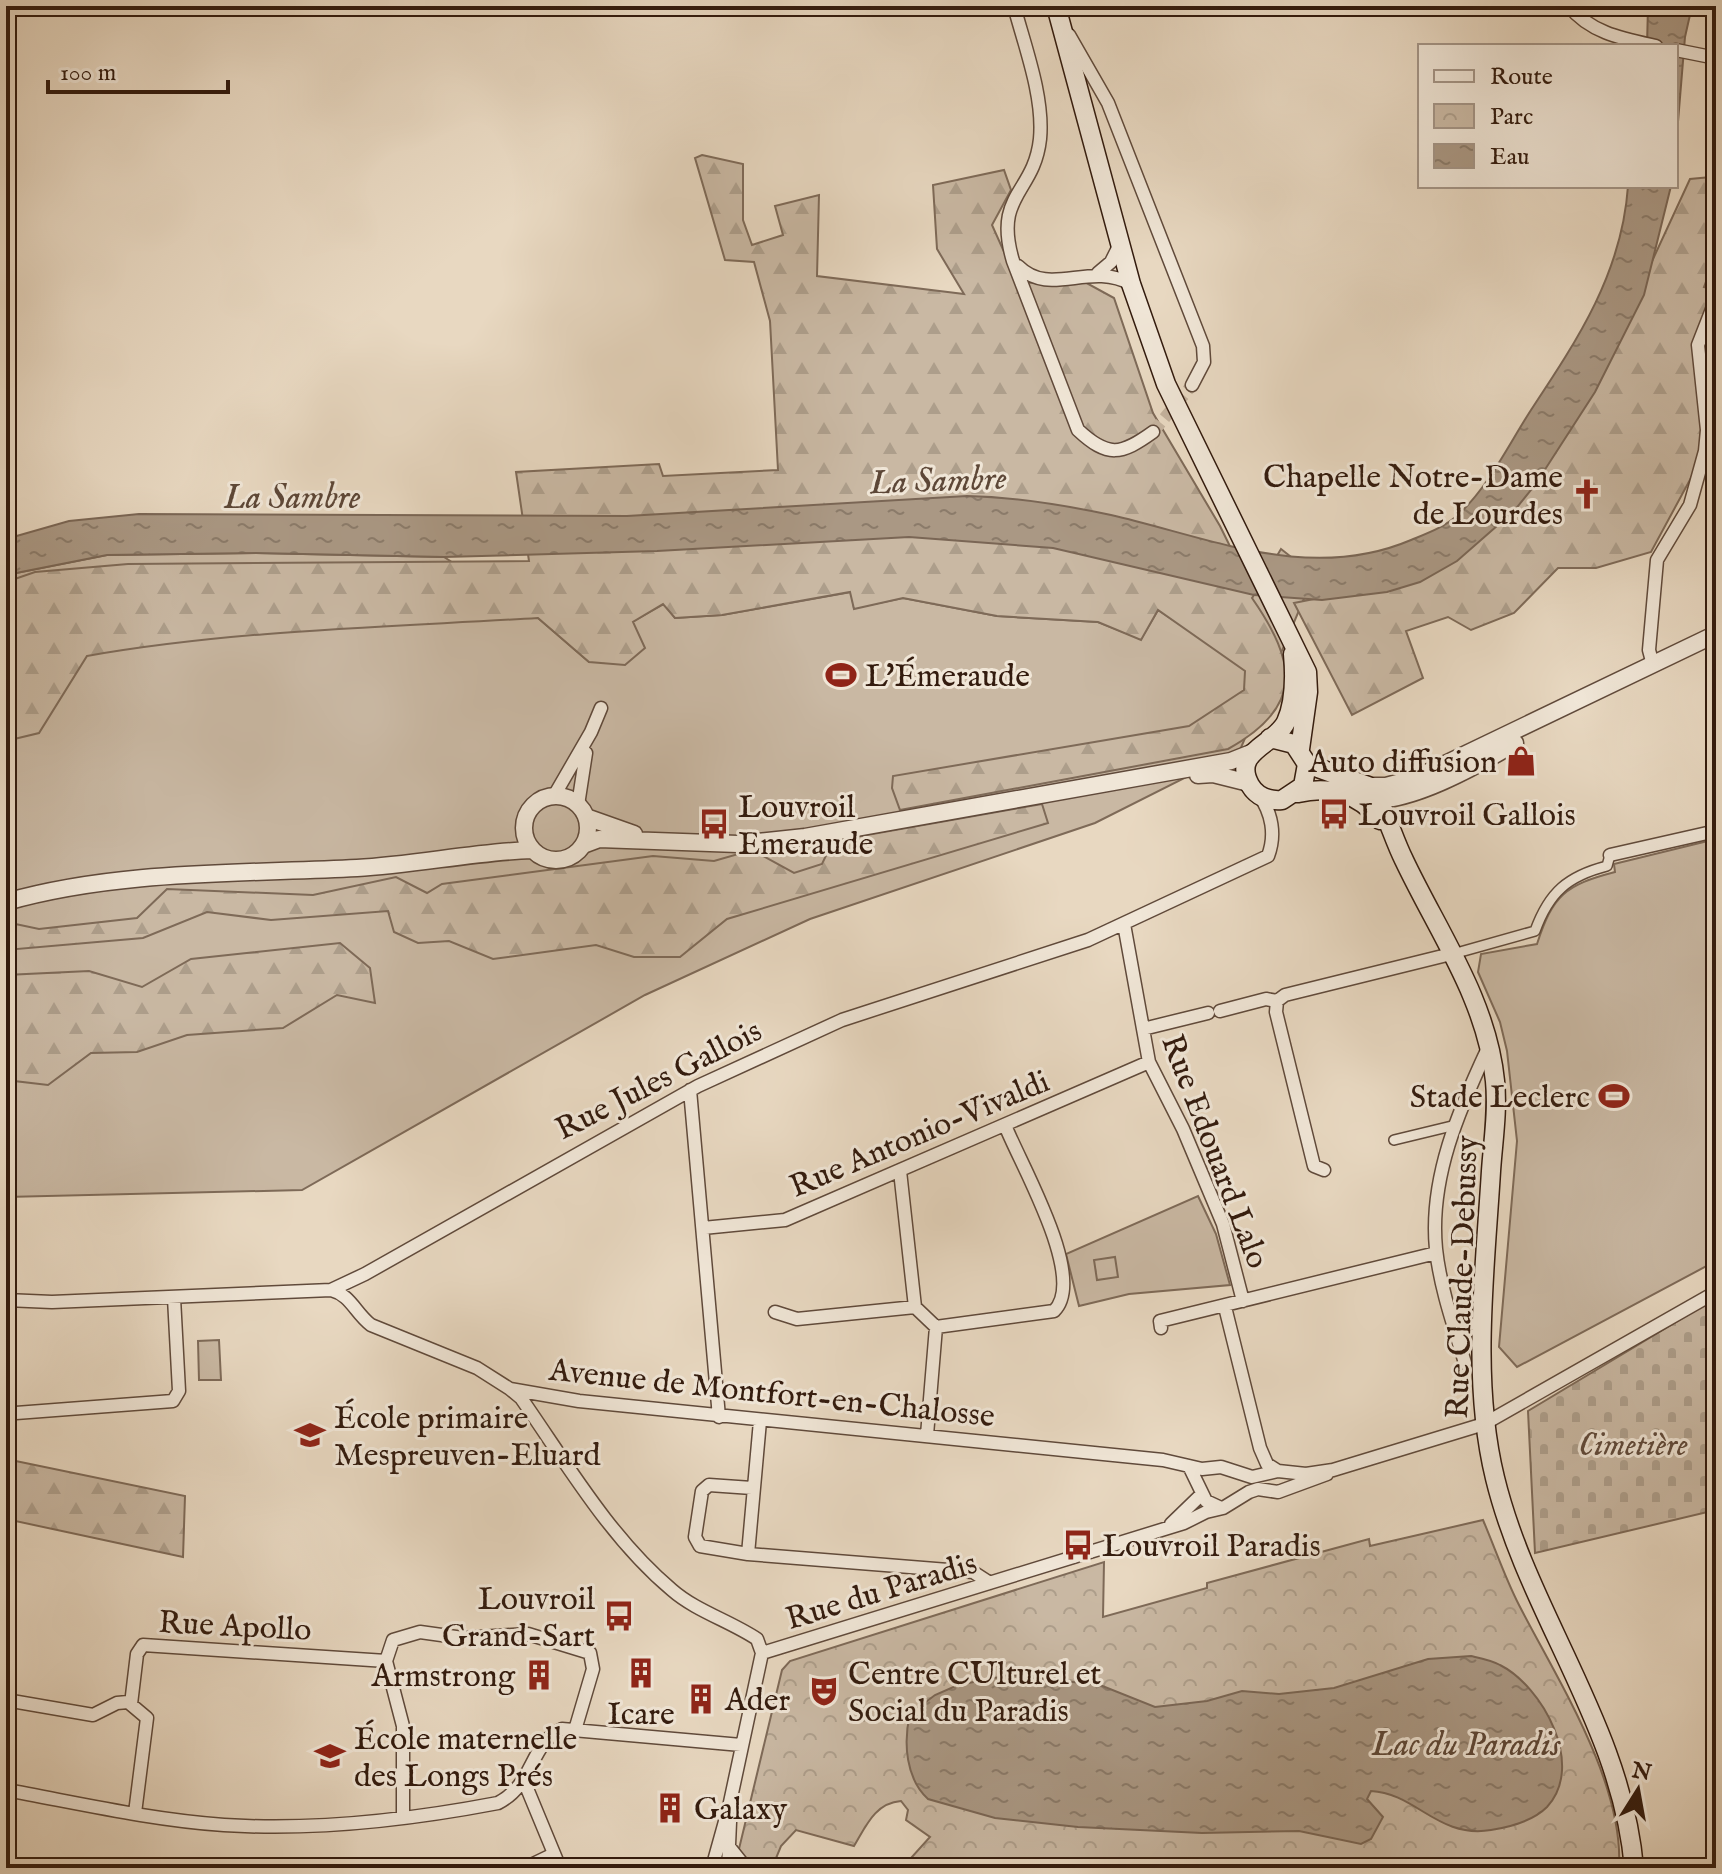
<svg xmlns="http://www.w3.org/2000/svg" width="1722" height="1874" viewBox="0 0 1722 1874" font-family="'IM FELL English',serif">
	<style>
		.grass { fill: #c9b8a3; stroke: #7e6a58; stroke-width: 2 }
		.forest { fill: url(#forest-firs); stroke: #7e6a58; stroke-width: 2 }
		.cemetery { fill: url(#cemetery-stones); stroke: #7e6a58; stroke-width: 2 }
		.park { fill: url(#park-crowns); stroke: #7e6a58; stroke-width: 2 }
		.water { fill: url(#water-ripples); stroke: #7a6655; stroke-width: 2 }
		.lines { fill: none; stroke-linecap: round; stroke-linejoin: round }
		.minor-tunnel { stroke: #c4b29d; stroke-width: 12; stroke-dasharray: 12 6; stroke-linecap: butt }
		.pedestrian-casing { stroke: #604a3b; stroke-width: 12 }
		.minor-casing { stroke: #604a3b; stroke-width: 15 }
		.tertiary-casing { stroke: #604a3b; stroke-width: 19 }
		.secondary-casing { stroke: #331b0e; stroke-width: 21 }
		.pedestrian { stroke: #f0e6d7; stroke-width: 9 }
		.minor { stroke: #f0e6d7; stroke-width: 12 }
		.tertiary { stroke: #f0e6d7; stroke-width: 16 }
		.secondary { stroke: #f0e6d7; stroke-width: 18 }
		.labels { text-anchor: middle; stroke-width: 6; stroke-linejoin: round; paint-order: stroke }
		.poi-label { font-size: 32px; fill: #331b0e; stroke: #f0e6d7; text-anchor: start }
		.street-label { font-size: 32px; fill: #331b0e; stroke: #f0e6d7 }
		.park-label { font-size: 32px; font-style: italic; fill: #604a3b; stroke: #f0e6d7 }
		.water-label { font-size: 34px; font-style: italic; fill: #5d4737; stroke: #f0e6d7 }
	</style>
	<defs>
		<pattern id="forest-firs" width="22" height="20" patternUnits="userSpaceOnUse" patternTransform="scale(2)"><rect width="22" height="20" fill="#c9b8a3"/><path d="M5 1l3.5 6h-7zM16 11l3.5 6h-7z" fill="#ad9e8b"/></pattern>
		<pattern id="cemetery-stones" width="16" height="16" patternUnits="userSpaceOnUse" patternTransform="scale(2)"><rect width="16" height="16" fill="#c9b8a3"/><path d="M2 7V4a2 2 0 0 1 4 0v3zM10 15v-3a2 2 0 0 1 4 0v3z" fill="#ad9e8b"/></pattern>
		<pattern id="park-crowns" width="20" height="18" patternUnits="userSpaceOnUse" patternTransform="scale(2)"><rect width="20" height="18" fill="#c9b8a3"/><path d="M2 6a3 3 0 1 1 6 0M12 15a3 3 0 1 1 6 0" fill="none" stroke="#ad9e8b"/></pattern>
		<pattern id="water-ripples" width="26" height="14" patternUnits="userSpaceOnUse" patternTransform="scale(2)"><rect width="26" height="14" fill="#aa9884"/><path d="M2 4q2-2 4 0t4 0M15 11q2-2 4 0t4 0" fill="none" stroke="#8b7b6a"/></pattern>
	</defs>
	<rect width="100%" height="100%" fill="#e8d8c1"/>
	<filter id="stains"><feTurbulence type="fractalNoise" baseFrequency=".0025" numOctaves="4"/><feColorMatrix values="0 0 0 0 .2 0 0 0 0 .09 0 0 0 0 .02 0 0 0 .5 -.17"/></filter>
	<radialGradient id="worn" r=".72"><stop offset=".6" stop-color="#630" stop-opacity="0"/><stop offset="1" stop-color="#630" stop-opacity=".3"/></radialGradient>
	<!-- grass -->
	<path class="grass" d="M 1281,549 L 1314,575 L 1240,750 L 1095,823 L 810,919 L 645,995 L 302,1190 L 6,1197 L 6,575 L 107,555 L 256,553 L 444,557 L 538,618 L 589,662 L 632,622 L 664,604 L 675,618 L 722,615 L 851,592 L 854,608 L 903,598 L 997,616 L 1098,622 L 1141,639 L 1158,610 L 1220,651 Z
		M 1716,839 L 1716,1261 L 1517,1367 L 1499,1347 L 1517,1141 L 1507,1051 L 1500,1022 L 1478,972 L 1481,954 L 1537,944 C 1553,895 1565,885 1615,872 L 1614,864 Z
		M 1198,1196 L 1216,1234 L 1230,1285 L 1129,1294 L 1079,1306 L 1066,1254 Z
		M 219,1340 L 221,1380 L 199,1380 L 198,1341 Z"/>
	<!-- forest -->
	<path class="forest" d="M 702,155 L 743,164 L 743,220 L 752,245 L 783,235 L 775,206 L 819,195 L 817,276 L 964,294 L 937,249 L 933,185 L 1004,170 L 1011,190 L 992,225 L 1018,283 L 1083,281 L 1114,298 L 1153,413 L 1220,526 L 1254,595 L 1252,598 C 1297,663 1304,707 1228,749 L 900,810 L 892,788 L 893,776 L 1189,726 L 1244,690 L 1245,671 L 1158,610 L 1141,640 L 1098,622 L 997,616 L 903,598 L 854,609 L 850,592 L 722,615 L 675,618 L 663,604 L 633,622 L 645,648 L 625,665 L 589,662 L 538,618 C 388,627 235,630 87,656 L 39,733 L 6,741 L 6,582 L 35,572 L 128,564 L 529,561 L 516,472 L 659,464 L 663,476 L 778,470 L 770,321 L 754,262 L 725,260 L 695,158 Z
		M 1711,177 L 1716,179 L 1716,255 L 1704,287 L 1716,290 L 1716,487 L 1705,477 L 1692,476 L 1651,552 L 1596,568 L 1558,568 L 1514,613 L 1471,630 L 1448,617 L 1406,631 L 1423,678 L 1352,715 L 1294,603 L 1413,579 L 1623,324 L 1690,179 Z
		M 1042,804 L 1048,823 L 727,919 L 680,957 L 634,957 L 596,945 L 493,959 L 449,941 L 418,943 L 394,932 L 388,911 L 271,920 L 207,912 L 143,938 L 6,950 L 6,922 L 39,929 L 137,918 L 167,889 L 313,895 L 396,877 L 427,893 L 442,884 L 653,856 L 714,861 L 752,850 L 794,873 L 822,864 L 833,841 Z
		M 340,943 L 370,968 L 375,1003 L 337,995 L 283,1028 L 187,1035 L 137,1052 L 91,1053 L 48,1085 L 6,1080 L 6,975 L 89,971 L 142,987 L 191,959 Z
		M 6,1459 L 185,1496 L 183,1557 L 6,1519 Z"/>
	<!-- cemetery -->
	<path class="cemetery" d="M 1716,1298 L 1716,1510 L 1535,1553 L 1528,1411 Z"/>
	<!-- park -->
	<path class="park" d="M 1115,1257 L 1118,1277 L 1097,1280 L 1094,1260 Z
		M 1483,1520 C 1495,1548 1505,1578 1519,1605 C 1557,1679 1624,1782 1619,1868 L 1012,1868 L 977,1860 L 975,1868 L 902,1868 L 930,1837 L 906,1820 L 908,1810 L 901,1801 C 875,1803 866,1826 854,1846 L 796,1830 L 781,1846 L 772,1868 L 757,1868 L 738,1853 L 782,1670 L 790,1661 L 1104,1562 L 1103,1617 L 1207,1588 L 1207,1583 L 1369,1539 L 1370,1546 Z"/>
	<!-- water -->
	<path class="water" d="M 1648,6 L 1692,6 L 1685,37 L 1676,146 L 1676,46 L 1647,46 Z
		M 1628,186 L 1671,186 L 1644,295 L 1595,392 L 1535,485 L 1514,511 L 1457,561 L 1420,582 L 1387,592 L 1322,600 L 1254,595 L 1053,548 L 909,537 L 657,551 L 444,557 L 256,553 L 107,555 L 6,575 L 6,539 L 69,521 L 139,514 L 627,516 L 967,496 C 1015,497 1064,505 1111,515 C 1211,538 1310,583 1411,540 C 1428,533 1445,527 1459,514 C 1489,486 1509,444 1531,410 C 1578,339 1622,273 1628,186 Z
		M 1471,1656 C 1480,1658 1491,1660 1500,1665 C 1542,1686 1586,1765 1547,1807 C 1533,1821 1510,1827 1491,1830 C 1438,1839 1416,1793 1371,1791 L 1367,1799 L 1383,1817 L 1371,1839 L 1361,1844 L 1299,1831 L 1202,1833 L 1078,1827 L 995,1818 L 928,1799 C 906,1779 903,1743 910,1714 L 935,1695 L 958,1685 L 1010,1675 L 1100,1685 L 1155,1707 L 1207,1701 L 1242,1691 L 1279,1694 L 1334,1688 L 1428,1659 Z"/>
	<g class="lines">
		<!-- minor-tunnel -->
		<path class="minor-tunnel" d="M 1153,432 L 1192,385"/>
		<!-- pedestrian casing -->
		<g class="pedestrian-casing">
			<path id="pedestrian" d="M 1453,954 L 1535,931 C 1549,892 1568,876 1607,866 L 1610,855
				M 1394,1140 L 1456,1125"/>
		</g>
		<!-- minor casing -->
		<g class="minor-casing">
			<path id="minor" d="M 1014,6 C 1025,47 1044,97 1040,139 C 1034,194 993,194 1013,261 L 1078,430 C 1108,458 1121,455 1153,432
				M 1569,6 C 1590,33 1624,39 1656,46
				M 1069,35 L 1108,103 L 1203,346 L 1204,362 L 1192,385
				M 1676,50 L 1716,58
				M 1018,266 C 1050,298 1089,261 1131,284
				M 1098,273 L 1111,262 L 1120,244
				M 1653,665 L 1649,650 L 1657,560 L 1690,505 L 1705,451 L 1707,430 L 1698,345 L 1716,299
				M 554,796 L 591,732 L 601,708
				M 578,805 L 586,753
				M 1610,855 L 1716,831
				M 1124,924 L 1149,1062 L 1183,1129 L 1223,1224 L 1243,1301
				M 1220,1011 L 1266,999 L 1277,1001
				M 1143,1029 L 1208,1013
				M 690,1090 L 719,1417
				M 1324,1170 L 1314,1166 L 1276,1012 L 1277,1001 L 1285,995 L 1451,954
				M 900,1171 L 915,1307
				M 703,1228 L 785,1220 L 1149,1062
				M 331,1290 C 351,1295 355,1313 371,1325 L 477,1368 L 510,1389 L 579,1401 L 1163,1460 L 1202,1469 L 1221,1467 L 1252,1477 L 1278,1471 L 1306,1474 L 1333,1470 L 1484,1424 L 1716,1292
				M 6,1300 L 52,1302 L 331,1290 L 365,1274 L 698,1086 L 842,1020 L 1088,940 L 1268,856 C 1276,835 1272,813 1259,795
				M 1225,1307 L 1260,1448 L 1267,1464 L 1278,1471
				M 775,1312 L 797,1319 L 915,1307 L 936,1327
				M 936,1327 L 1054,1311 C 1088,1278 1019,1162 1005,1125
				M 1161,1328 L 1160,1321 L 1436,1253
				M 1465,1363 C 1454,1327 1440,1287 1436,1249 C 1429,1178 1459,1110 1488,1048
				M 510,1389 L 521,1398 C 567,1464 610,1538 672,1590 C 696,1611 730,1621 757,1639 L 762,1653
				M 6,1409 L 16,1413 L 173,1401 L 179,1391 L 174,1298
				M 927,1435 L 936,1327
				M 1189,1466 L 1206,1501 L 1221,1508
				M 752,1488 L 709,1485 L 702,1491 L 695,1537 L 700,1546 L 748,1554 L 973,1572 L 990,1583
				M 1171,1524 L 1202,1494
				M 748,1554 L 760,1421
				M 762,1653 L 1184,1523 L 1206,1512 L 1223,1508 L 1249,1492 L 1258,1489 L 1278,1492 L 1327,1474
				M 6,1700 L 93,1715 L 117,1703 L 128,1702 L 147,1718 L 135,1813
				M 131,1704 L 137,1654 L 143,1645 L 386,1661
				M 524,1781 L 560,1868
				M 6,1790 C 78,1803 151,1820 224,1825 C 316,1831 409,1820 498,1803 C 535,1784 529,1744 562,1729 L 741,1745
				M 403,1817 L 403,1726 L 386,1661 L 393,1640 L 420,1632 L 463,1638 L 528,1634 L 590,1653 L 593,1669 L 575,1730
				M 730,1848 L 746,1868
				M 525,1868 L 554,1854
				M 712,1868 L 729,1807 L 762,1653
				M 728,1868 L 730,1822"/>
		</g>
		<!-- tertiary casing -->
		<g class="tertiary-casing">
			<path id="tertiary" d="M 1198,775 L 1213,774 L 1249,783
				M 1368,786 L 1386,786 L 1416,778 L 1716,634
				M524 828a32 32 0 1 1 64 0a32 32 0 1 1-64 0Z
				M 1366,799 C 1407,806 1480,764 1515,743
				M 586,817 L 634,834
				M 583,845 L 599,839 L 738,844 L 805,837 L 1231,761 L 1251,753
				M 6,902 C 118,870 241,874 357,868 C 415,865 474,852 532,850"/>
		</g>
		<!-- secondary casing -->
		<g class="secondary-casing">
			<path id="secondary" d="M 1056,6 L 1131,284 L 1166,384 L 1307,672 L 1308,692 L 1300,749
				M 1270,738 L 1294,744 L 1307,764 L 1303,786 L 1282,800 C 1269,801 1257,797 1250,785 C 1231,751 1275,745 1286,722 C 1295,702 1295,676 1293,654
				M 1307,764 L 1368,786 L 1375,794 C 1387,814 1393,838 1404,860 C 1438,932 1487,1000 1495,1081 C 1498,1112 1493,1141 1491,1171 C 1485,1271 1471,1380 1495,1478 C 1528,1614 1622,1726 1634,1868
				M 1298,793 C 1330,785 1360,794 1380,820"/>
		</g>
		<!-- pedestrian -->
		<use href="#pedestrian" class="pedestrian"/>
		<!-- minor -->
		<use href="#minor" class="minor"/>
		<!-- tertiary -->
		<use href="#tertiary" class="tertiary"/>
		<!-- secondary -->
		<use href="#secondary" class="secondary"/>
	</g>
	<!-- icons -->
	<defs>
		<g id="church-bare" transform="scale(2.4)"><path d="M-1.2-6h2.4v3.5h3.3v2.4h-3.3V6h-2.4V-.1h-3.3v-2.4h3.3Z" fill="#8f2418" stroke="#f0e6d7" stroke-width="2.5" paint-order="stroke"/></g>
		<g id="stadium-bare" transform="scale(2.4)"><path d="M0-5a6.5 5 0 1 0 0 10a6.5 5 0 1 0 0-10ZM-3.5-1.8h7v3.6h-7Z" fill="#8f2418" stroke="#f0e6d7" stroke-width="2.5" paint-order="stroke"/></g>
		<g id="shop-bare" transform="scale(2.4)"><path d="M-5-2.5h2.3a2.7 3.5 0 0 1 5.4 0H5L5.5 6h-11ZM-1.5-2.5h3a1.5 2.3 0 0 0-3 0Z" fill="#8f2418" stroke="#f0e6d7" stroke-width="2.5" paint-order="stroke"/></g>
		<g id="bus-bare" transform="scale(2.4)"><path d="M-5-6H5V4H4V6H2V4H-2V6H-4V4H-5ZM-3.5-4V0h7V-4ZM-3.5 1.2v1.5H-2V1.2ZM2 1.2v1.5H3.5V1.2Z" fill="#8f2418" stroke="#f0e6d7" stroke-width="2.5" paint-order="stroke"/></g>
		<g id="school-bare" transform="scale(2.4)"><path d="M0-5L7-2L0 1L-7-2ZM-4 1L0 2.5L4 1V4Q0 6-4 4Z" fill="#8f2418" stroke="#f0e6d7" stroke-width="2.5" paint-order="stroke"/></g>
		<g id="building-bare" transform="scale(2.4)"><path d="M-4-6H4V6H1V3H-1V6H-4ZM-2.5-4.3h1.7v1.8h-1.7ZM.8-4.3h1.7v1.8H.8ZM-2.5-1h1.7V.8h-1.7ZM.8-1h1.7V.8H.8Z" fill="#8f2418" stroke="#f0e6d7" stroke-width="2.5" paint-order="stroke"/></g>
		<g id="theatre-bare" transform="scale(2.4)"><path d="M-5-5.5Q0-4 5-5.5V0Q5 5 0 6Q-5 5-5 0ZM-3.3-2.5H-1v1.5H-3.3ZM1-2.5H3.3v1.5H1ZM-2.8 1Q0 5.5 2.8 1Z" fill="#8f2418" stroke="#f0e6d7" stroke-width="2.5" paint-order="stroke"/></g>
	</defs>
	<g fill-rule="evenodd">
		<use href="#church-bare" x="1587" y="494"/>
		<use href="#stadium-bare" x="841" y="675"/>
		<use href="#shop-bare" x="1521" y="761"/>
		<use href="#bus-bare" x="1334" y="814"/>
		<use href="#bus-bare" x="714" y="824"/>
		<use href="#stadium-bare" x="1614" y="1096"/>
		<use href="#school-bare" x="310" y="1435"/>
		<use href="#bus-bare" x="1078" y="1545"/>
		<use href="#bus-bare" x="619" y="1616"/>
		<use href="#building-bare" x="641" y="1673"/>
		<use href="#building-bare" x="539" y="1675"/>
		<use href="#theatre-bare" x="824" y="1691"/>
		<use href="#building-bare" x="701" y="1699"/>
		<use href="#school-bare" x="330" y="1756"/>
		<use href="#building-bare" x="670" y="1808"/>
	</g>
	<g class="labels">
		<!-- poi labels -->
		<g class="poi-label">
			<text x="1563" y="487" text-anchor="end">Chapelle Notre-Dame<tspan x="1563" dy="37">de Lourdes</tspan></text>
			<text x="865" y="686">L'Émeraude</text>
			<text x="1497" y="772" text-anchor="end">Auto diffusion</text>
			<text x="738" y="817">Louvroil<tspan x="738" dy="37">Emeraude</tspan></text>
			<text x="1358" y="825">Louvroil Gallois</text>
			<text x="1590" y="1107" text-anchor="end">Stade Leclerc</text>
			<text x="334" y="1428">École primaire<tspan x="334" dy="37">Mespreuven-Eluard</tspan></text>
			<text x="1102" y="1556">Louvroil Paradis</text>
			<text x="595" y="1609" text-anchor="end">Louvroil<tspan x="595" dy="37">Grand-Sart</tspan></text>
			<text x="848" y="1684">Centre CUlturel et<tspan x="848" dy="37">Social du Paradis</tspan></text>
			<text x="515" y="1686" text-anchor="end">Armstrong</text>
			<text x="725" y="1710">Ader</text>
			<text x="641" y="1724" text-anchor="middle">Icare</text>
			<text x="354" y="1749">École maternelle<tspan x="354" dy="37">des Longs Prés</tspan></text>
			<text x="694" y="1819">Galaxy</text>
		</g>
		<!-- street labels -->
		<g class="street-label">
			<text transform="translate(658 1079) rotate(-27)" y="11">Rue Jules Gallois</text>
			<text transform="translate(919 1133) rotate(-23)" y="11">Rue Antonio-Vivaldi</text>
			<text transform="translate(1216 1151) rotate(69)" y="11">Rue Edouard Lalo</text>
			<text transform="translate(1461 1277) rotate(-88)" y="11">Rue Claude-Debussy</text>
			<text transform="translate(772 1392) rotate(6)" y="11">Avenue de Montfort-en-Chalosse</text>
			<text transform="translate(881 1590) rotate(-17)" y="11">Rue du Paradis</text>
			<text transform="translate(235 1625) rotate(3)" y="11">Rue Apollo</text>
		</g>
		<!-- park labels -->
		<g class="park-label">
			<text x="1633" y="1455">Cimetière</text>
		</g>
		<!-- water labels -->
		<g class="water-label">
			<text transform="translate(938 479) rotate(-2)" y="12">La Sambre</text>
			<text x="292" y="508">La Sambre</text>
			<text x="1466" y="1755">Lac du Paradis</text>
		</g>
	</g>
	<!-- margin -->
	<rect width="1722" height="1874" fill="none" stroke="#e8d8c1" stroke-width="32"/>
	<rect x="8" y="8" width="1706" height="1858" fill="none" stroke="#331b0e" stroke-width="4"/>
	<rect x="16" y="16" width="1690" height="1842" fill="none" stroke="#331b0e" stroke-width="2"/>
	<!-- legend -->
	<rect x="1418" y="44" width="260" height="144" fill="#f0e6d7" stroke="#a49587" stroke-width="2"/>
	<rect x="1434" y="70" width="40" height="12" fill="#f0e6d7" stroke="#a49587" stroke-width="2"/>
	<text x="1490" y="84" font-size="24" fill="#331b0e">Route</text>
	<rect x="1434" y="104" width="40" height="24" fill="url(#park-crowns)" stroke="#a49587" stroke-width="2"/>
	<text x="1490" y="124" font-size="24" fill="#331b0e">Parc</text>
	<rect x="1434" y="144" width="40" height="24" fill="url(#water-ripples)" stroke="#a49587" stroke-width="2"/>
	<text x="1490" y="164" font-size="24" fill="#331b0e">Eau</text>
	<!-- north arrow -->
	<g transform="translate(1638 1790) rotate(11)" stroke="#f0e6d7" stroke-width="6" paint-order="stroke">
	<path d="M0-6L14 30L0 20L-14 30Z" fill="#331b0e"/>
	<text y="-12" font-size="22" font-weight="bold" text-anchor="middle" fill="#331b0e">N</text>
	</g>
	<!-- scale -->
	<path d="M48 80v12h180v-12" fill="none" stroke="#331b0e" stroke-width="4"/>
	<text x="60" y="80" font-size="24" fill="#331b0e" stroke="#f0e6d7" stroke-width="6" paint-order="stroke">100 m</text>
	<rect width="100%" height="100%" filter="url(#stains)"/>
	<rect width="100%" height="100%" fill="url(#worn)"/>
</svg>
